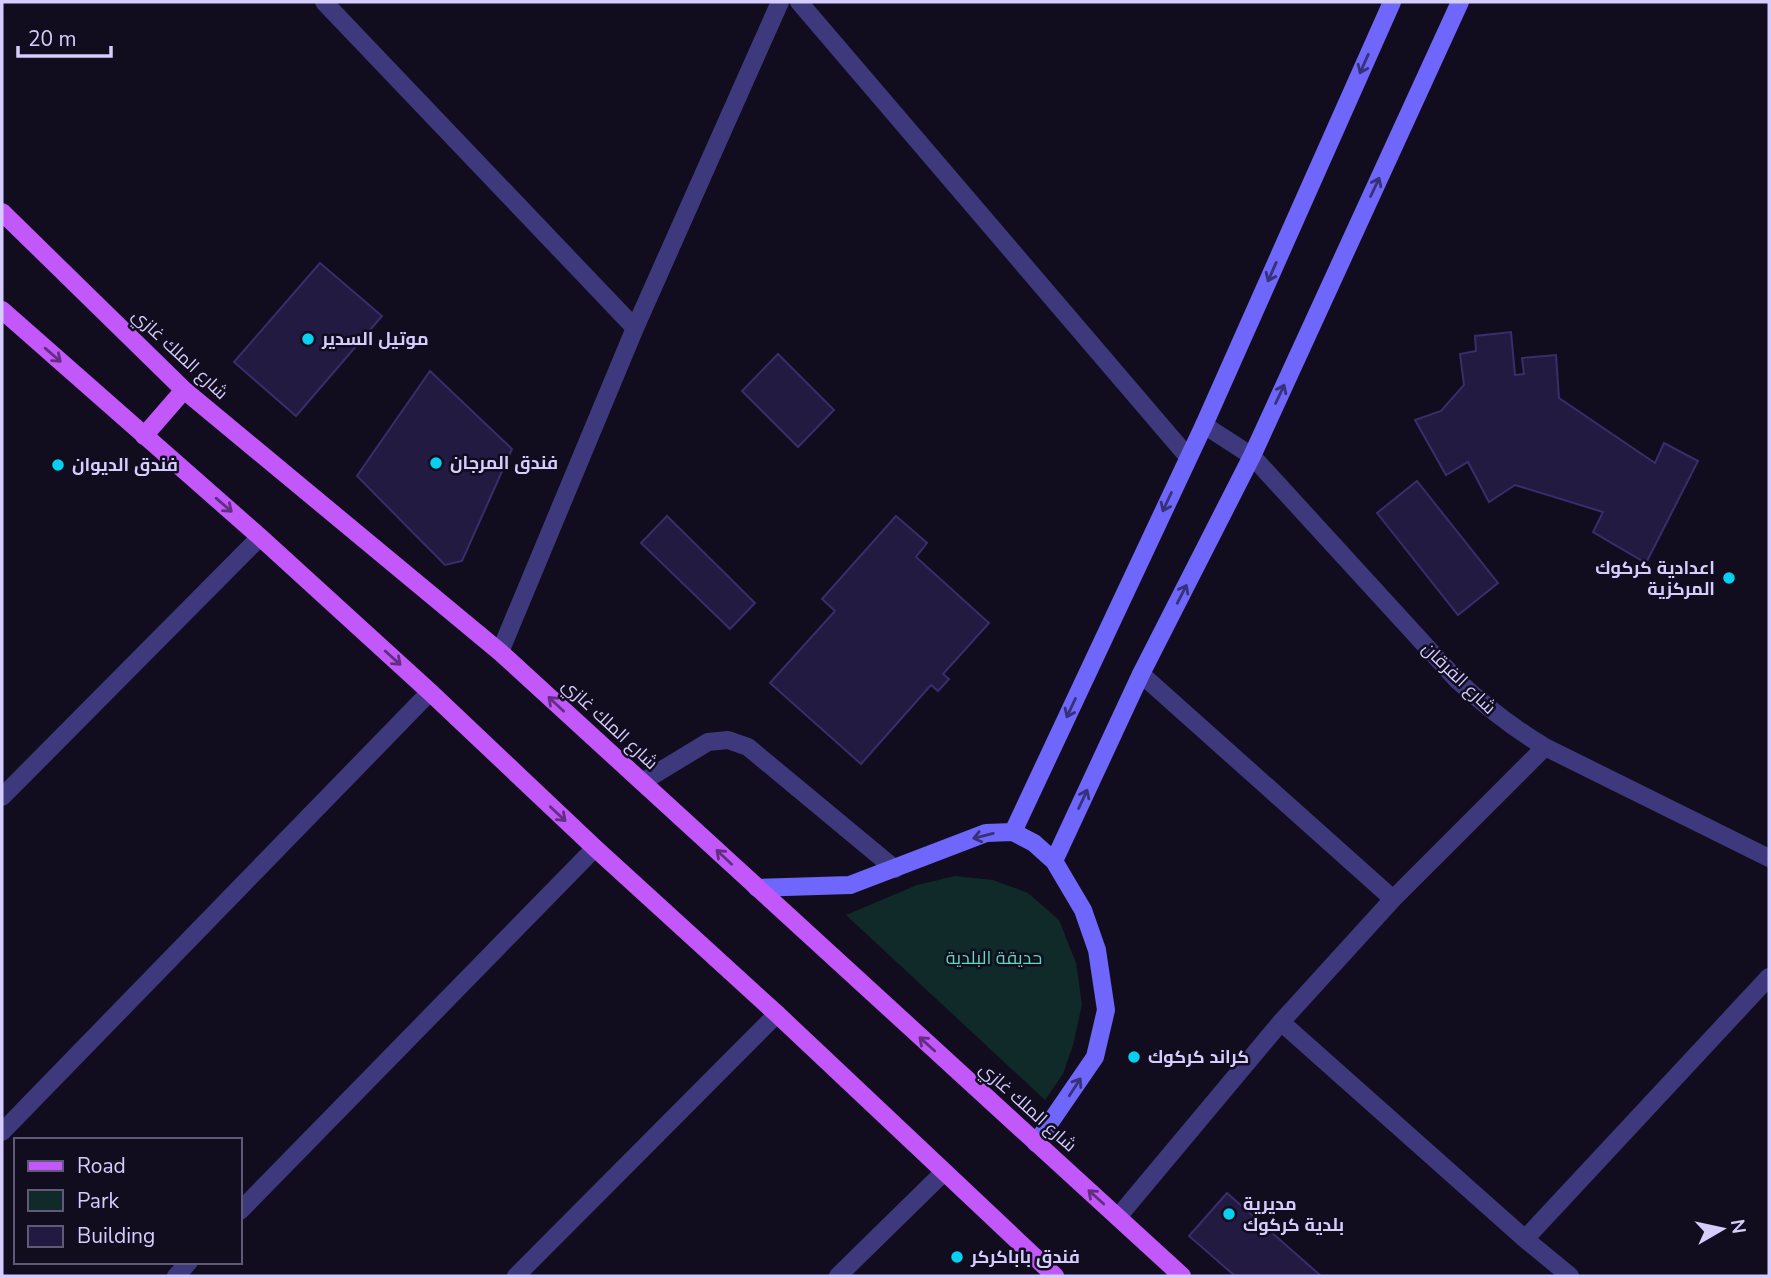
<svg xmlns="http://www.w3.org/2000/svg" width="1771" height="1278" viewBox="0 0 1771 1278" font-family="'Nunito Sans',Cairo,sans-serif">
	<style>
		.green { fill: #102929 }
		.building { fill: #221a40; stroke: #3b2c6b; stroke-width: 2 }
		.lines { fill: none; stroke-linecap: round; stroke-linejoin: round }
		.service { stroke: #3e397d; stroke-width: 18 }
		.minor { stroke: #3e397d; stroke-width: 18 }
		.secondary { stroke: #6f66fb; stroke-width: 18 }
		.primary { stroke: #c257fa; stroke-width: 18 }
		.oneway { stroke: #373177 }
		.oneway2 { stroke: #612e82 }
		.poi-dot { fill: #06d1f0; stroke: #110d1f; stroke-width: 2.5 }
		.labels { text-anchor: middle; stroke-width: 5; stroke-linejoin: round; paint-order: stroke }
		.poi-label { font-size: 18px; font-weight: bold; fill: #d4cdfe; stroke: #110d1f; text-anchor: start }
		.street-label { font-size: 18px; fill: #d4cdfe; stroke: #110d1f }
		.park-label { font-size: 18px; fill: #5bdbbf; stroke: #110d1f }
	</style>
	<rect width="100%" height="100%" fill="#110d1f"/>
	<!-- green -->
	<path class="green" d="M 955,876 L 993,880 L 1028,893 L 1059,920 L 1076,963 L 1082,1005 L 1073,1045 L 1063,1074 L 1045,1100 L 846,915 L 917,885 Z"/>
	<!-- building -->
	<path class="building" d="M 320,263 L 382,316 L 296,416 L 234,362 Z
		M 1511,332 L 1515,375 L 1524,374 L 1522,358 L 1556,355 L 1559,398 L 1655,463 L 1664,443 L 1698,461 L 1646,563 L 1593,532 L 1603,512 L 1515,485 L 1489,502 L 1468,462 L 1446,475 L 1415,420 L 1441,411 L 1464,385 L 1460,354 L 1476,351 L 1475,336 Z
		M 778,354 L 834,410 L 798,447 L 742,391 Z
		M 430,371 L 512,449 L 462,561 L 445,565 L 357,476 Z
		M 1417,481 L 1498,583 L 1458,615 L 1377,513 Z
		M 667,516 L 755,603 L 730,629 L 641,543 Z
		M 896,516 L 927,543 L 916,557 L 989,623 L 943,674 L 949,679 L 938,691 L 931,685 L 861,764 L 770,683 L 835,611 L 822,599 Z
		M 1227,1193 L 1321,1276 L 1235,1276 L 1189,1236 Z"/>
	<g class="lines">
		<!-- service -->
		<path class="service" d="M 642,782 L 708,742 L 728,740 L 748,747 L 895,869"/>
		<!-- minor -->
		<path class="minor" d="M 324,2 L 635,328
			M 799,2 L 1188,457
			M 1204,425 L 1252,456 L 1457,680 C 1485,706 1513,728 1545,747 L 1769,858
			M 500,652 L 635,328 L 780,2
			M 1141,674 L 1393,899 L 1545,747
			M 2,797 L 260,537
			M 1281,1022 L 1525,1239 L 1570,1276
			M 2,1132 L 430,692
			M 240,1211 L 595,848
			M 1118,1217 L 1281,1022 L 1393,899
			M 1525,1239 L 1769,977
			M 176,1276 L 189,1262
			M 516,1276 L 777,1014
			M 838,1276 L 943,1173"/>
		<!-- secondary -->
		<path class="secondary" d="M 1013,832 L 1204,425 L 1392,2
			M 1054,861 L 1141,674 L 1252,456 L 1460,2
			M 757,888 L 850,885 L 986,833 L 1013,832 L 1034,843 L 1054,861 L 1083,910 L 1097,950 L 1106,1010 L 1095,1057 L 1036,1143"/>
		<!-- primary -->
		<path class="primary" d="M 2,212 L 184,390 L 500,652 L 1182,1276
			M 2,310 L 260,537 L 430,692 L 595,848 L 777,1014 L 1055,1276
			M 144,436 L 184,390"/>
	</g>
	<!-- one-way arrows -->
	<defs><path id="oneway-shaft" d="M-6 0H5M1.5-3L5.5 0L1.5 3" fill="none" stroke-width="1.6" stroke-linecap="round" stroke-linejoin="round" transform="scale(1.75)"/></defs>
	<g class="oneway">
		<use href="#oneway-shaft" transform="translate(1364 64) rotate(114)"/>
		<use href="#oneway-shaft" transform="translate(1375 187) rotate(-65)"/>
		<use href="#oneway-shaft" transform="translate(1272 272) rotate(114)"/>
		<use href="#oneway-shaft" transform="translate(1280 394) rotate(-65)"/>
		<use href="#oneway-shaft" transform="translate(1167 502) rotate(115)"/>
		<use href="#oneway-shaft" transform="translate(1182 594) rotate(-63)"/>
		<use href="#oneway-shaft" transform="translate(1071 708) rotate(115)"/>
		<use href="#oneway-shaft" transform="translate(1083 799) rotate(-65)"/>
		<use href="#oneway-shaft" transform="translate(983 836) rotate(166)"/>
		<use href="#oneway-shaft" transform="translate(1075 1087) rotate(-57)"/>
	</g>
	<g class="oneway2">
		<use href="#oneway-shaft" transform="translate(53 355) rotate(41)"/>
		<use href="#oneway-shaft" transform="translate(224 505) rotate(41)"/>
		<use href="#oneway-shaft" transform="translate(393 658) rotate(42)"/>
		<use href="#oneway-shaft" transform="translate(556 704) rotate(-137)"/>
		<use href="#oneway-shaft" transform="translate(558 814) rotate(43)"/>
		<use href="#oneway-shaft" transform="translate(724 857) rotate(-137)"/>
		<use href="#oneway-shaft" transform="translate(927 1044) rotate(-138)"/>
		<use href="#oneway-shaft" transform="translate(1096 1197) rotate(-138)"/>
	</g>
	<!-- markers -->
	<g class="poi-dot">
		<circle cx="308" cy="339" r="7"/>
		<circle cx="436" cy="463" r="7"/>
		<circle cx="58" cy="465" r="7"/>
		<circle cx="1729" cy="578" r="7"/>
		<circle cx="1134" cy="1057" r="7"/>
		<circle cx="1229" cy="1214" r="7"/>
		<circle cx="957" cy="1257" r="7"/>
	</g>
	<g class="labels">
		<!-- poi labels -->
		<g class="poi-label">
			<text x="322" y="345">موتيل السدير</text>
			<text x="450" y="469">فندق المرجان</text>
			<text x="72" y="471">فندق الديوان</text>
			<text x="1715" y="574" text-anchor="end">اعدادية كركوك<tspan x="1715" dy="21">المركزية</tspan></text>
			<text x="1148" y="1063">كراند كركوك</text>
			<text x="1243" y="1210">مديرية<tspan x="1243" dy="21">بلدية كركوك</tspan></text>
			<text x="971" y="1263">فندق باباكركر</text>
		</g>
		<!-- street labels -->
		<g class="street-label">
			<text transform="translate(180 354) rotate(43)" y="6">شارع الملك غازي</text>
			<text transform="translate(1459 678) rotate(44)" y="6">شارع الفرقان</text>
			<text transform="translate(610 724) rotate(43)" y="6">شارع الملك غازي</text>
			<text transform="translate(1028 1107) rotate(42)" y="6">شارع الملك غازي</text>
		</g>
		<!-- park labels -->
		<g class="park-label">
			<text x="994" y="964">حديقة البلدية</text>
		</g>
	</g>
	<!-- border -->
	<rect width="1771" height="1278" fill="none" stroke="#d4cdfe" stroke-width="7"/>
	<!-- legend -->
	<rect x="14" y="1138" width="228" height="126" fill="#110d1f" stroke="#5f5a78" stroke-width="2"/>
	<rect x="28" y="1161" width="35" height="10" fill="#c257fa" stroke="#5f5a78" stroke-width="2"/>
	<text x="77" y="1173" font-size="21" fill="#d4cdfe">Road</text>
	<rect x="28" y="1190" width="35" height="21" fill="#102929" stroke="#5f5a78" stroke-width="2"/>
	<text x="77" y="1208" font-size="21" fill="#d4cdfe">Park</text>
	<rect x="28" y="1226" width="35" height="21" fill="#221a40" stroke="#5f5a78" stroke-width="2"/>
	<text x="77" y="1243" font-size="21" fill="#d4cdfe">Building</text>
	<!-- north arrow -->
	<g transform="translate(1722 1229) rotate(81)" stroke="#110d1f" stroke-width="5" paint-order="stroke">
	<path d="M0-5L12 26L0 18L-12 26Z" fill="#d4cdfe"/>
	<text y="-10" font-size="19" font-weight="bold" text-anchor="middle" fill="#d4cdfe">N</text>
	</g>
	<!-- scale -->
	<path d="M18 46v10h93v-10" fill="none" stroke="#d4cdfe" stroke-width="3.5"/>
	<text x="28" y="46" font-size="21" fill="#d4cdfe" stroke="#110d1f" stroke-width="5" paint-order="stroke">20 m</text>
</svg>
